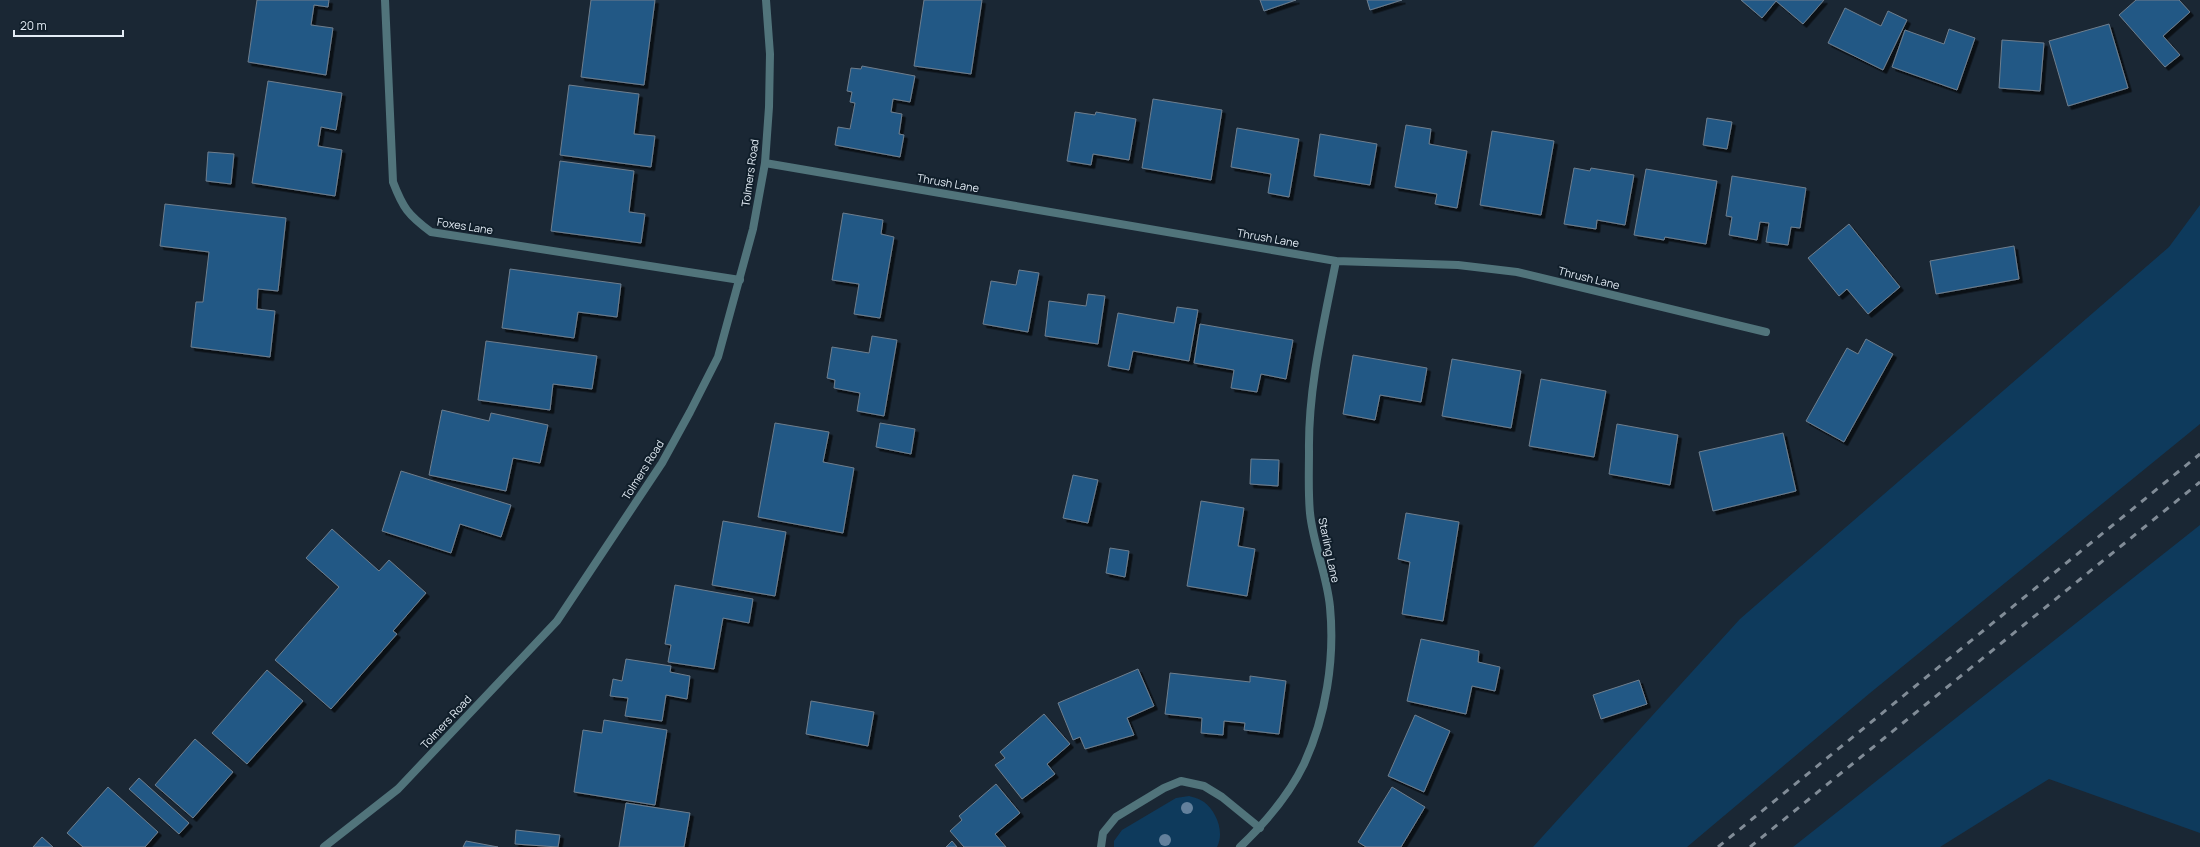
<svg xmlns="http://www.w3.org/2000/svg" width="2200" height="847" viewBox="0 0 2200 847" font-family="Manrope,sans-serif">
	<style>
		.green { fill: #0e3a5c }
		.building { fill: #235985; stroke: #6e7e8e; filter: url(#shadow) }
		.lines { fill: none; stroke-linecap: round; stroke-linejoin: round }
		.lane { stroke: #51747b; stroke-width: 8 }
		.street { stroke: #51747b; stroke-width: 8 }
		.rail { stroke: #818c97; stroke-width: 3; stroke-dasharray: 7 7; stroke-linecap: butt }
		.tree { fill: #63809c }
		.labels { text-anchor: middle; stroke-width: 4; stroke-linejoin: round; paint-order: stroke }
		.street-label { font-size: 11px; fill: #e3ecf5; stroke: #101e2a }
	</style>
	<defs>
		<filter id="shadow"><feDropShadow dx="3.5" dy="3.5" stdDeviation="0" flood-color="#0009"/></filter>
	</defs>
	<rect width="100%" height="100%" fill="#1a2734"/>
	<!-- green -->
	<path class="green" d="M 2200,205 L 2200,424 L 1870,693 L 1687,847 L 1533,847 L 1740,619 L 2169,247 Z
		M 2200,525 L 2200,833 L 2049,779 L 1940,847 L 1793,847 Z
		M 1189,796 C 1193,797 1200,799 1204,802 C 1216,811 1225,832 1217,847 L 1114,847 L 1114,841 L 1122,830 L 1176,798 Z"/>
	<!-- building -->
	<path class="building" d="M 257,0 L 329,0 L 328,7 L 314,5 L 311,25 L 333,28 L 326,75 L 248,62 Z
		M 591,0 L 655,0 L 644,85 L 581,77 Z
		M 924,0 L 982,0 L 971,74 L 914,66 Z
		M 1260,0 L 1296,0 L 1264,11 Z
		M 1367,0 L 1402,0 L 1370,10 Z
		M 1741,0 L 1824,0 L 1803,24 L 1776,1 L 1762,18 Z
		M 2136,0 L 2179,0 L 2190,12 L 2163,36 L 2180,55 L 2165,67 L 2119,15 Z
		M 1845,8 L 1881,26 L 1888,11 L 1907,20 L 1883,70 L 1828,43 Z
		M 2109,24 L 2128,88 L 2068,106 L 2049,41 Z
		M 1949,29 L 1975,38 L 1957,90 L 1892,67 L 1905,30 L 1944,44 Z
		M 2002,40 L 2044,43 L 2040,91 L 1999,88 Z
		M 862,66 L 915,76 L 910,102 L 893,99 L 891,112 L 902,114 L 899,134 L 904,135 L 900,157 L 835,145 L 838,127 L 850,129 L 855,103 L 850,102 L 852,92 L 847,91 L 851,68 L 861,69 Z
		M 268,81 L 342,93 L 336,130 L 321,127 L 318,146 L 342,150 L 335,196 L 252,183 Z
		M 569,85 L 639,94 L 634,134 L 655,136 L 651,167 L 560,155 Z
		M 1153,99 L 1222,110 L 1211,180 L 1142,168 Z
		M 1075,112 L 1095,115 L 1096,112 L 1136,119 L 1129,160 L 1093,154 L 1091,165 L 1067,161 Z
		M 1707,118 L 1732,122 L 1727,149 L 1703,145 Z
		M 1406,125 L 1431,129 L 1429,144 L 1467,151 L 1457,208 L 1435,204 L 1437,194 L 1395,187 Z
		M 1237,128 L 1299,139 L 1289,197 L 1268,193 L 1271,174 L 1231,167 Z
		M 1492,131 L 1554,141 L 1541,215 L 1480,205 Z
		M 1320,134 L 1377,144 L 1370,185 L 1314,176 Z
		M 208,152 L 234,154 L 231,184 L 206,181 Z
		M 560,161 L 634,171 L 629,212 L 645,214 L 641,243 L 551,231 Z
		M 1574,168 L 1590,171 L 1591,168 L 1634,175 L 1625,225 L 1597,220 L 1596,229 L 1564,224 Z
		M 1646,169 L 1717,181 L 1706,244 L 1665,237 L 1664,240 L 1634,235 Z
		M 1732,176 L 1806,188 L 1800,228 L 1791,227 L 1788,245 L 1766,242 L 1769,223 L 1760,222 L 1757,240 L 1729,235 L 1732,217 L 1726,216 Z
		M 165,204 L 286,218 L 278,291 L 258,289 L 257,309 L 275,311 L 270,357 L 191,347 L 196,302 L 203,302 L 209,252 L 160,246 Z
		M 843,213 L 883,220 L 881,234 L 894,237 L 880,318 L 854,314 L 859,284 L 832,280 Z
		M 1849,224 L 1900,287 L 1868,314 L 1847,289 L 1839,296 L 1808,258 Z
		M 2014,246 L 2019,279 L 1936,294 L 1930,261 Z
		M 510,269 L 621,284 L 617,317 L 578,312 L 574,338 L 502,328 Z
		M 1019,270 L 1039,273 L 1028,332 L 983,324 L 991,281 L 1016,285 Z
		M 1088,294 L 1105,296 L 1098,344 L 1045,336 L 1049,301 L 1086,306 Z
		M 1177,307 L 1198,310 L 1189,361 L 1133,351 L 1129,370 L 1108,366 L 1118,313 L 1174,323 Z
		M 1200,324 L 1293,340 L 1286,379 L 1261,374 L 1257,392 L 1231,388 L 1234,370 L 1194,363 Z
		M 872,336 L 897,340 L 884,416 L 857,411 L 860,393 L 834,388 L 835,380 L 827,378 L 832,347 L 869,353 Z
		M 1866,339 L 1893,354 L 1844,442 L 1806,421 L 1847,348 L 1858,354 Z
		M 486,341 L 597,356 L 592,389 L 553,384 L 550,410 L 478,400 Z
		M 1353,355 L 1427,368 L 1421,402 L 1380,395 L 1375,420 L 1343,414 Z
		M 1452,359 L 1521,371 L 1511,428 L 1442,416 Z
		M 1541,379 L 1606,391 L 1594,457 L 1529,446 Z
		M 442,410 L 489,421 L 491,413 L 548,425 L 540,463 L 513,458 L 506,491 L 429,475 Z
		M 775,423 L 829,432 L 823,462 L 854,468 L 843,533 L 758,517 Z
		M 880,423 L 915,429 L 911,454 L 876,447 Z
		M 1617,424 L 1678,435 L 1670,485 L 1609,474 Z
		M 1783,433 L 1796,491 L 1713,511 L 1699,452 Z
		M 1251,459 L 1279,460 L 1278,486 L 1250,484 Z
		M 401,471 L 511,505 L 501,537 L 460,524 L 451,553 L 382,531 Z
		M 1073,475 L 1098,480 L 1088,523 L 1063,518 Z
		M 1201,501 L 1244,508 L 1238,546 L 1255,549 L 1247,596 L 1187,586 Z
		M 1406,513 L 1459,522 L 1443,621 L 1402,614 L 1410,562 L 1398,559 Z
		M 723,521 L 786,532 L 775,596 L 712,585 Z
		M 332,529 L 379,571 L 389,560 L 426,593 L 393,631 L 397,634 L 331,709 L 275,660 L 339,587 L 306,558 Z
		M 1110,548 L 1129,551 L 1125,577 L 1106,573 Z
		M 675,585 L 753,599 L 749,623 L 723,618 L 714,669 L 668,662 L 671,645 L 665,644 Z
		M 1421,639 L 1479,651 L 1478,662 L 1500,667 L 1495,691 L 1472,686 L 1466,714 L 1407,701 Z
		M 626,659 L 671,666 L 670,672 L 690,676 L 687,699 L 666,695 L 662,721 L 625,716 L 628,698 L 610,696 L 613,679 L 622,681 Z
		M 1138,669 L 1154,706 L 1127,718 L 1134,735 L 1085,749 L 1080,737 L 1073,740 L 1058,703 Z
		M 267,670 L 303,701 L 247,764 L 212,733 Z
		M 1170,673 L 1250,682 L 1250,676 L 1286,681 L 1279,734 L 1244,730 L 1245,723 L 1224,721 L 1223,735 L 1201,733 L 1202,718 L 1165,714 Z
		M 1639,680 L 1647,704 L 1601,719 L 1593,695 Z
		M 811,701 L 874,712 L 868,746 L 806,734 Z
		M 1044,714 L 1070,744 L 1047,764 L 1055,774 L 1022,799 L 995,765 L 1005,758 L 1000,752 Z
		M 1415,715 L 1450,731 L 1424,792 L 1388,776 Z
		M 604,720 L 667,730 L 655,805 L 574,792 L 583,730 L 602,733 Z
		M 195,739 L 233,772 L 193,818 L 155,785 Z
		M 139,778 L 189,823 L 179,834 L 129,789 Z
		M 996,784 L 1020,813 L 995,834 L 1006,847 L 964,847 L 950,831 L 962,820 L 959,816 Z
		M 108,787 L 158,832 L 145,847 L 83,847 L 67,833 Z
		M 1392,787 L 1425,807 L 1401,847 L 1366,847 L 1358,842 Z
		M 626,803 L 690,813 L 684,847 L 619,847 Z
		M 516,830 L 560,835 L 558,847 L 515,844 Z
		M 42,837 L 53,847 L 33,847 Z
		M 466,841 L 498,847 L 463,847 Z
		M 952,841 L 957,847 L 946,847 Z"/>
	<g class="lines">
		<!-- lane -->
		<path class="lane" d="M 385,0 L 393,182 C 403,208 408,215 431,232 L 740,280"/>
		<!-- street -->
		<path class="street" d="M 765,163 L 1336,261 L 1458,265 L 1517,272 L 1766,332
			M 324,847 L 398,789 L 557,621 L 662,463 L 690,412 L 718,357 L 753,229 L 765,163 L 769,107 L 770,54 L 766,0
			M 1101,847 L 1103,833 L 1116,817 L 1164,788 L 1181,781 L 1204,786 L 1222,797 L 1260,828
			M 1240,847 C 1264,824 1289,795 1304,764 C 1326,716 1335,659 1330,607 C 1327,575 1313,544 1310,513 C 1308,493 1309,471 1309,451 C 1308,387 1324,323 1336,261"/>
		<!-- rail -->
		<path class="rail" d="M 1718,847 L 2200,454
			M 1750,847 L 2200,482"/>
	</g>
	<!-- trees -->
	<g class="tree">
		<circle cx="1187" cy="808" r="6"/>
		<circle cx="1165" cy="840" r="6"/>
	</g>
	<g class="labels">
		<!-- street labels -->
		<g class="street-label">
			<text transform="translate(750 173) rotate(-82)" y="4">Tolmers Road</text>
			<text transform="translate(948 183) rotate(10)" y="4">Thrush Lane</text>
			<text transform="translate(465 226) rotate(9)" y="4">Foxes Lane</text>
			<text transform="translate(1268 238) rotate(10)" y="4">Thrush Lane</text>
			<text transform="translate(1589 278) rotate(14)" y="4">Thrush Lane</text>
			<text transform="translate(643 470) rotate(-58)" y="4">Tolmers Road</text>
			<text transform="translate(1329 550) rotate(78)" y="4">Starling Lane</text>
			<text transform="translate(446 722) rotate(-47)" y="4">Tolmers Road</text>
		</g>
	</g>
	<!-- scale -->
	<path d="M14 30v6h109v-6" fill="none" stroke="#e3ecf5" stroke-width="2"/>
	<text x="20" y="30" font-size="12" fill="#e3ecf5" stroke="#101e2a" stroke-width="3" paint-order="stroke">20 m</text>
</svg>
